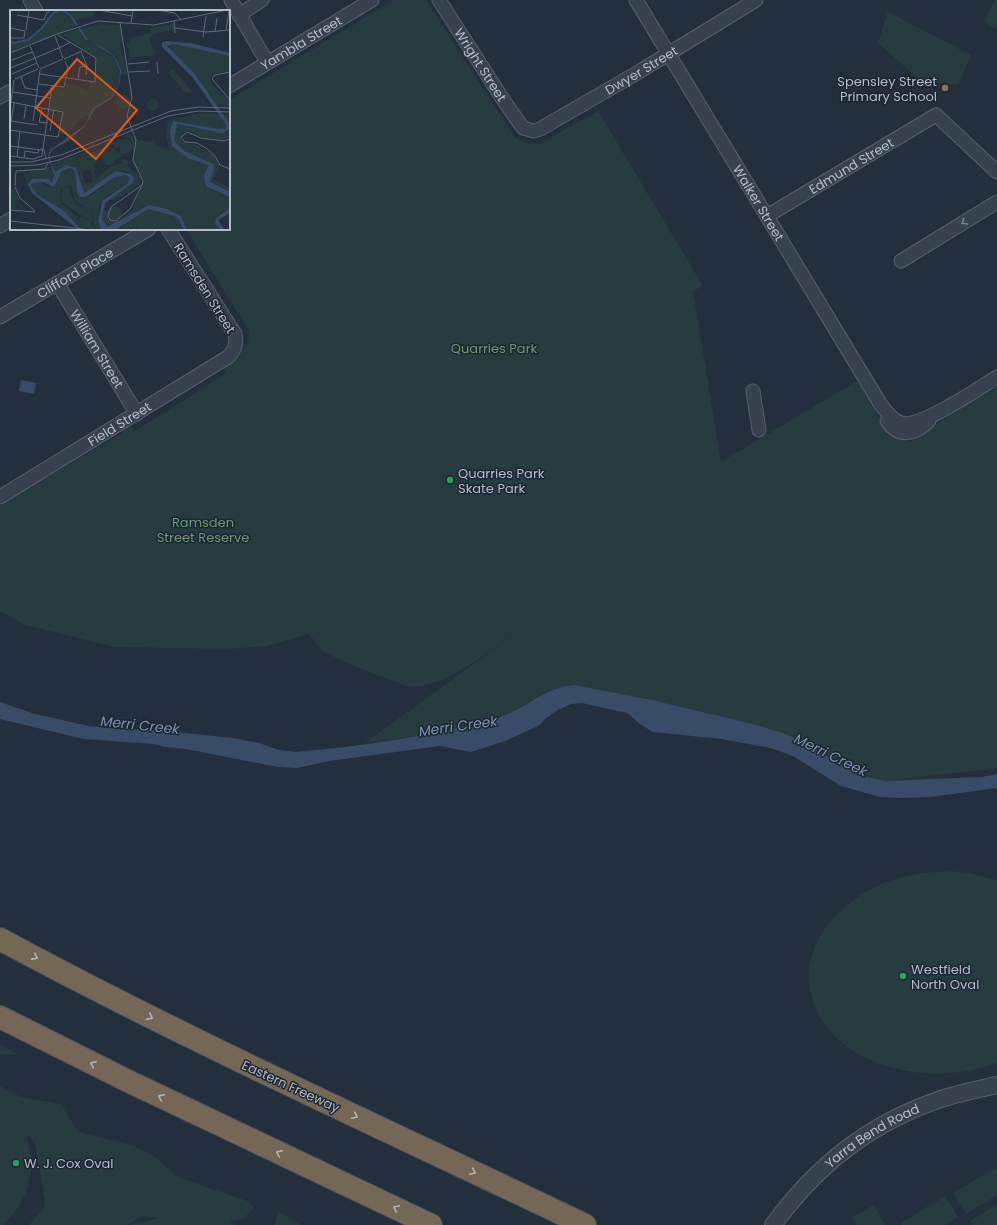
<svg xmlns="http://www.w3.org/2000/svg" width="997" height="1225" viewBox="0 0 997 1225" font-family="Poppins,sans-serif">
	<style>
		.green { fill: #263c3f }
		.water { fill: #394c67 }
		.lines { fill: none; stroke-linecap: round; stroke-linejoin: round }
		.minor-casing { stroke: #565f6c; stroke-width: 15 }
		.tertiary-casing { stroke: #565f6c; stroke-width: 18 }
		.motorway-casing { stroke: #434c59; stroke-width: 24 }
		.minor { stroke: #38414e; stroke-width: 13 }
		.tertiary { stroke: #38414e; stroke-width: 16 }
		.motorway { stroke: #746855; stroke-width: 22 }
		.oneway { stroke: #7c8592 }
		.oneway2 { stroke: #aeb4bd }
		.education-dot { fill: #8d6e63; stroke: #1d2633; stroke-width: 1.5 }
		.leisure-dot { fill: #2e9e5b; stroke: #1d2633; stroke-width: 1.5 }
		.labels { text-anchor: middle; stroke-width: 3; stroke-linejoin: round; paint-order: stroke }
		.street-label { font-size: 13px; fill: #b4bcc9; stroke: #1d2633 }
		.poi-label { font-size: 13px; fill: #b4bcc9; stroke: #1d2633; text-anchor: start }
		.park-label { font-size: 13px; fill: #6b9a76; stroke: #1d2633 }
		.water-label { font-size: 14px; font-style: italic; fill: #7c92b1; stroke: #1d2633 }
		.inset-river { fill: none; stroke: #394c67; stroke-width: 2 }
		.inset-road { fill: none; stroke: #5e6776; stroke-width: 1 }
		.view { fill: #e8590c; fill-opacity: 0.15; stroke: #e8590c; stroke-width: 2 }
		.inset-edge { fill: none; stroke: #b4bcc9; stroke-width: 2 }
	</style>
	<rect width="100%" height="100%" fill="#242f3e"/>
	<!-- green -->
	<path class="green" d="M 394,0 L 426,0 L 516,139 L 528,143 L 540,144 L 598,111 L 703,286 L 693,291 L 721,462 L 857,381 L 880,418 L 888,435 L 911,442 L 944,419 L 997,386 L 997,768 L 885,781 L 863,776 L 805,743 L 786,734 L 757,725 L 652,700 L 563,686 L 541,695 L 511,714 L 497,718 L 454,729 L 404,738 L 365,743 L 519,631 L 473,663 L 441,681 L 420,686 L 407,686 L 356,667 L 322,651 L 309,634 L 267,646 L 229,649 L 115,647 L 25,625 L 0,611 L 0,506 L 122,433 L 122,428 L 129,423 L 135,431 L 227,373 L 223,366 L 248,345 L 249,331 L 186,229 L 229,229 L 229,100 Z
		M 995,0 L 997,0 L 997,29 L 984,22 Z
		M 888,12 L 971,55 L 958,85 L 921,81 L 878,43 Z
		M 951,871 L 968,873 L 997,880 L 997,1063 C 982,1068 966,1072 950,1073 C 896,1078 824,1053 811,994 C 799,937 849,892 899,878 C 916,873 933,872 951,871 Z
		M 0,1044 L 19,1055 L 0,1054 Z
		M 0,1086 L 21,1097 L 61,1104 L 78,1132 L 132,1145 L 154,1156 L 178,1177 L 250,1202 L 254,1208 L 243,1219 L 229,1222 L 235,1225 L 131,1225 L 158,1218 L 142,1216 L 126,1225 L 29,1225 L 44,1208 L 45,1199 L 34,1141 L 26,1134 C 28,1141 31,1150 31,1158 C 33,1184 22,1207 3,1225 L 0,1225 Z
		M 997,1167 L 997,1195 L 966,1214 L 953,1193 Z
		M 945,1196 L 958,1217 L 945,1225 L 902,1225 L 901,1223 Z
		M 874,1205 L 885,1225 L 857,1225 L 852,1217 Z
		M 997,1205 L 997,1225 L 973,1225 L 970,1221 Z
		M 278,1211 L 301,1225 L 302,1225 L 274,1225 Z"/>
	<!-- water -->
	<path class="water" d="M 21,380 L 36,383 L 34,394 L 19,391 Z
		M 574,685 L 652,700 L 757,725 L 786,734 L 805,743 L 863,776 L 885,781 L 982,777 L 997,774 L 997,788 L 931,797 L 901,798 L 880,797 L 841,786 L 793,756 L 771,748 L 721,739 L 653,732 L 640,724 L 627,713 L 582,703 L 571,704 L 558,710 L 545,719 L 540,725 L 505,741 L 471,752 L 440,746 L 329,761 L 297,768 L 278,767 L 186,749 L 164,747 L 154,744 L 84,739 L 0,719 L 0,702 L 35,714 L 89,726 L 119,729 L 157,730 L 232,738 L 259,743 L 279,750 L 296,752 C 364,746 432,736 497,718 C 526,710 542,688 574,685 Z"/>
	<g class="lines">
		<!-- minor casing -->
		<g class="minor-casing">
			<g id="minor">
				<path d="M 30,0 L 36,11"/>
				<path d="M 231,0 L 267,62"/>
				<path id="s1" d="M 439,0 L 504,101 L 523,128 L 534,131 L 540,129 L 637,73 L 756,0"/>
				<path id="s2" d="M 636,0 L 881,405 C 886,411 893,421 901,423 C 920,429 979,388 997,377"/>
				<path d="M 239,15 L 262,0"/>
				<path id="s3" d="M 229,86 L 372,0"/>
				<path d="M 0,97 L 11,91"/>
				<path id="s4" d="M 767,216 L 936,115 L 997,172"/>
				<path d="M 0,226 L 11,219"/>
				<path d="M 901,261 L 997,202"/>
				<path id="s5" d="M 57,283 L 137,414"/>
				<path id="s6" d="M 0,317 L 149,229"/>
				<path d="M 753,391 L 759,430"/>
				<path d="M 887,421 C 899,439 916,434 929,421"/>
				<path id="s7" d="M 0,497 L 228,357 C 235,350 237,344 235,334 L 168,229"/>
			</g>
		</g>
		<!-- tertiary casing -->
		<g class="tertiary-casing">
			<g id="tertiary">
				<path id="s8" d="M 773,1225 C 817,1165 870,1123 941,1099 C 959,1093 978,1089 997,1085"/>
			</g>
		</g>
		<!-- motorway casing -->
		<g class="motorway-casing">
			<path id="motorway" d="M 0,939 C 191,1042 389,1131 585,1225
				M 0,1017 L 128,1081 L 431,1225"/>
		</g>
		<!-- minor -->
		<use href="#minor" class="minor"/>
		<!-- tertiary -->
		<use href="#tertiary" class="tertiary"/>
		<!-- motorway -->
		<use href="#motorway" class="motorway"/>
	</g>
	<!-- one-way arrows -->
	<defs><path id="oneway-chevron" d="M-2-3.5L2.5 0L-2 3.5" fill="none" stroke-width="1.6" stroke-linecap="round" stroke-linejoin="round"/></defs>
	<use class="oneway" href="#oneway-chevron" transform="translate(964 222) rotate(149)"/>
	<g class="oneway2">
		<use href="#oneway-chevron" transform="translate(35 957) rotate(28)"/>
		<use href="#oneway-chevron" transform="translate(150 1017) rotate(26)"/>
		<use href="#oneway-chevron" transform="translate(93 1064) rotate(-154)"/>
		<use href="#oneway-chevron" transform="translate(161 1097) rotate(-154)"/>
		<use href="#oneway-chevron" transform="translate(355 1116) rotate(25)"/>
		<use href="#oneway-chevron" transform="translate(279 1153) rotate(-154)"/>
		<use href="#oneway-chevron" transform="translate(473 1172) rotate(25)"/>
		<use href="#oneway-chevron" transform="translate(396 1208) rotate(-155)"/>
	</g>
	<!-- markers -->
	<circle class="education-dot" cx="945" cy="88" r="4"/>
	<g class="leisure-dot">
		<circle cx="450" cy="480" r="4"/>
		<circle cx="903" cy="976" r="4"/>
		<circle cx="16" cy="1163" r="4"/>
	</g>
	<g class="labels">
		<!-- street labels -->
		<g class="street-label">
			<text dy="5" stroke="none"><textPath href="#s3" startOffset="84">Yambla Street</textPath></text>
			<text dy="5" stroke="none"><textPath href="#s1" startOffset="77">Wright Street</textPath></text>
			<text dy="5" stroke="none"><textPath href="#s1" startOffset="288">Dwyer Street</textPath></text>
			<text dy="5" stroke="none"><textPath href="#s4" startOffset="98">Edmund Street</textPath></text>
			<text dy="5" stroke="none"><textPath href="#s2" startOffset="237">Walker Street</textPath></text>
			<text dy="5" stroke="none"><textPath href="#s6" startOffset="87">Clifford Place</textPath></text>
			<text transform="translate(205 288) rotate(58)" y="5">Ramsden Street</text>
			<text dy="5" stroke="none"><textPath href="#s5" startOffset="77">William Street</textPath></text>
			<text dy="5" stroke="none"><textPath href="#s7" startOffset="140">Field Street</textPath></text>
			<text transform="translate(291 1086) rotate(25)" y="5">Eastern Freeway</text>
			<text dy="5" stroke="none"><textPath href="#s8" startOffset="135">Yarra Bend Road</textPath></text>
		</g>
		<!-- poi labels -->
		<g class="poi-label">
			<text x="937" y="86" text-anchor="end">Spensley Street<tspan x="937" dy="15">Primary School</tspan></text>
			<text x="458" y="478">Quarries Park<tspan x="458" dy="15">Skate Park</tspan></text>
			<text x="911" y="974">Westfield<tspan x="911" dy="15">North Oval</tspan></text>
			<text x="24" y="1168">W. J. Cox Oval</text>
		</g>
		<!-- park labels -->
		<g class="park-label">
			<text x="494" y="353">Quarries Park</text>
			<text x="203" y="527">Ramsden<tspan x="203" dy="15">Street Reserve</tspan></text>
		</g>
		<!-- water labels -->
		<g class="water-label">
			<text transform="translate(140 725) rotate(6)" y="5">Merri Creek</text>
			<text transform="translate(458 726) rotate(-8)" y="5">Merri Creek</text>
			<text transform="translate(831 755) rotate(26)" y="5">Merri Creek</text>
		</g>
	</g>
	<!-- overview -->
	<g transform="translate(10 10)">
		<rect width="220" height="220" fill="#242f3e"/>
		<path d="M 53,0 L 83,0 L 83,6 L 66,10 ZM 53,1 L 67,16 L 0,42 L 0,31 L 8,33 L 18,31 L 32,20 L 43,4 ZM 91,14 L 110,15 L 113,31 L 110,34 L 118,63 L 112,66 L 106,46 L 101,41 L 77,30 L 71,19 ZM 164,14 L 164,20 L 143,24 L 139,29 L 146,45 L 119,48 L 120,35 L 118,39 L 116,33 L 119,34 L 121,28 L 140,23 L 140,18 ZM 69,19 L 77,31 L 103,45 L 110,61 L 110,72 L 101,87 L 83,98 L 78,111 L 78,105 L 70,109 L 62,119 L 49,126 L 53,100 L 39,98 L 42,77 L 54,79 L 56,73 L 69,76 L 78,82 L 80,72 L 85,72 L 87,48 L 52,25 ZM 161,34 L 220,46 L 220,61 L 205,64 L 200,68 L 202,74 L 220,91 L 220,96 L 206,95 L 185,64 L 158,39 ZM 163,59 L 183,82 L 176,83 L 158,63 ZM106 92a7 7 0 1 1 14 0a7 7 0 1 1-14 0ZM137 95a6 6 0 1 1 12 0a6 6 0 1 1-12 0ZM 186,104 L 220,104 L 220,127 L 212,130 L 192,127 L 177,121 L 172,123 L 171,129 L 175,133 L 187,135 L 203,145 L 210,157 L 203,169 L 220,178 L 220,198 L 208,205 L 206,216 L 211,220 L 177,220 L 171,206 L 139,195 L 130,198 L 118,208 L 99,218 L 96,216 L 92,212 L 93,200 L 98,201 L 98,209 L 102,212 L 110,210 L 122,200 L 133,173 L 132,166 L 123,153 L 126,129 L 137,132 L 144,130 L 146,134 L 160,141 L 156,126 L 158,110 ZM 121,124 L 125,131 L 122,142 L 122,140 L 116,144 L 111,143 L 109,133 L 107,139 L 103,135 L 99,136 L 104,138 L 107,144 L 108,141 L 113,146 L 107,148 L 102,155 L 96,155 L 91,147 L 88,149 L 85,145 L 86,151 L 83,155 L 85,156 L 83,158 L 87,168 L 101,156 L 114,153 L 111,151 L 113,149 L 120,152 L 117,156 L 131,167 L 128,171 L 131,175 L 127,175 L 119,184 L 117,182 L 113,186 L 107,187 L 105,191 L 105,188 L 102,191 L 100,189 L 123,171 L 116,161 L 106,161 L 73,183 L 70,179 L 69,164 L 61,155 L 45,162 L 42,158 L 42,154 L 79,141 L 78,145 L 110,129 L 120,130 L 123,136 L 122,131 L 119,128 L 113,127 ZM 76,160 L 81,161 L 82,172 L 75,173 L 72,161 ZM 39,156 L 44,165 L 42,173 L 39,169 L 24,169 L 17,176 L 14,163 L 6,161 L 19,162 L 15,164 L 18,165 L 21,161 L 35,160 ZM 55,158 L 65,161 L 66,180 L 72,188 L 83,184 L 105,167 L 116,165 L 120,168 L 118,173 L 94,188 L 89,196 L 88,214 L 92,220 L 88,220 L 84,215 L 83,200 L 82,212 L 53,193 L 51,184 L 54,178 L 58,177 L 64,192 L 68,195 L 76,198 L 65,191 L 61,175 L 51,179 L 49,186 L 52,194 L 65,205 L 79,211 L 86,220 L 70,217 L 53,200 L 29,186 L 21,176 L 22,173 L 30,172 L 39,177 ZM 0,177 L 11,190 L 7,190 L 5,199 L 0,198 ZM98 203a7 7 0 1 1 14 0a7 7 0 1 1-14 0ZM 138,199 L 164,206 L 169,210 L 173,220 L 128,220 L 126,216 L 126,220 L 123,220 L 124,217 L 107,220 Z" fill="#263c3f" fill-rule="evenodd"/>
		<path d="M 77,30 L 96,39 L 104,45 L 111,60 L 110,73 L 102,88 L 85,99 L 75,116 L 58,131 L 42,140 L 39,146 L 43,159 L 45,162 L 56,155 L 66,158 L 74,183 L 106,161 L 121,164 L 124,169 L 121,174 L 95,193 L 92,209 L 97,217 L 139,195 L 157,199 L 171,206 L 177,220 L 173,220 L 169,210 L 164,206 L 138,199 L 107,219 L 91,219 L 88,212 L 92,191 L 118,173 L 120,168 L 116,165 L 105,167 L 76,187 L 70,187 L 67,183 L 65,161 L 60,158 L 52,161 L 44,177 L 33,172 L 22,173 L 21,176 L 29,186 L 53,200 L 72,220 L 65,217 L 22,183 L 18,174 L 22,169 L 39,169 L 42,173 L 44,165 L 38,147 L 40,140 L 75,115 L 83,98 L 101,87 L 109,74 L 110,61 L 103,45 ZM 156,31 L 181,33 L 220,43 L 220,46 L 163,34 L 157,36 L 185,64 L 219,113 L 220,118 L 213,123 L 167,114 L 164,131 L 174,141 L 203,154 L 204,159 L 200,172 L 220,182 L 220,187 L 196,176 L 194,165 L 199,155 L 177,148 L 162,136 L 160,121 L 163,111 L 208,119 L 215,119 L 217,116 L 183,68 L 152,37 L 152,33 ZM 220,198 L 220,203 L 208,210 L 215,220 L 211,220 L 205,214 L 206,208 Z" fill="#394c67"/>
		<path class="inset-river" d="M 52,0 L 60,5 L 67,15M 69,18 L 77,30M 0,31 L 4,33 L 18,30 L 32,18 L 43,3 L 50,0"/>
		<path class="inset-road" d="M 89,0 L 122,6M 147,0 L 165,3 L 171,10M 7,5 L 34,10 L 37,2 L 40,2M 164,11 L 165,23M 110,13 L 122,87 L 117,106 L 126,130 L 123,150 L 133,171 L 132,175 L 120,199 L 106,211 L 100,210 L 98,205 L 101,197 L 132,175M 121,13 L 123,0M 0,18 L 15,21M 165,18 L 196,22 L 220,20M 16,20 L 19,0M 216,21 L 219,0M 205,22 L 207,8M 45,26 L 53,48M 193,27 L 196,6M 0,28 L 14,28 L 15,21M 20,36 L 29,58M 49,38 L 61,32M 71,42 L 77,56 L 76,65M 0,43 L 47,24 L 88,11 L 144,15 L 217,0M 25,48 L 49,38M 54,49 L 72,41M 0,51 L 22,42M 147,52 L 148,64M 118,54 L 139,52M 0,58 L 25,48M 30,59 L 53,49M 119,62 L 140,61M 220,62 L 205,65 L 202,69 L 220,90M 2,64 L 27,53M 30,64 L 85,72 L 86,48 L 48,25M 11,67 L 15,78 L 28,80M 5,69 L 28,59M 68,69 L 70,57 L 77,56M 29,74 L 54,77 L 58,58 L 55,51M 3,82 L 40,88M 0,92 L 53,102 L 48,127 L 0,120M 1,93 L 4,70M 32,98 L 29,112 L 36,113M 14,109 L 16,95M 1,111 L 28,115M 23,111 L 30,60M 0,118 L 4,93M 40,121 L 44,99M 220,129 L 214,131 L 191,128 L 177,122 L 171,127 L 175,132 L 187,133 L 196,138 L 205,146 L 210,155 L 220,159M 0,136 L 31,140M 30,139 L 34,140 L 36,149M 0,146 L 23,149 L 32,146 L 42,76M 7,147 L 10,121M 14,148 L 15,141 L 28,143 L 29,139M 0,152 L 21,152 L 51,145 L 161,101 L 189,97 L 220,98M 0,156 L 27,155 L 49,150 L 158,106 L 188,101 L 220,102M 5,176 L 6,161 L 35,159 L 38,153M 5,177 L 10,188 L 25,201M 0,200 L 25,202M 0,211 L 82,220"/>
		<path class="view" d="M 67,49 L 127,100 L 86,149 L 26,98 Z"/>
		<rect width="220" height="220" class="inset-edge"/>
	</g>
</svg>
